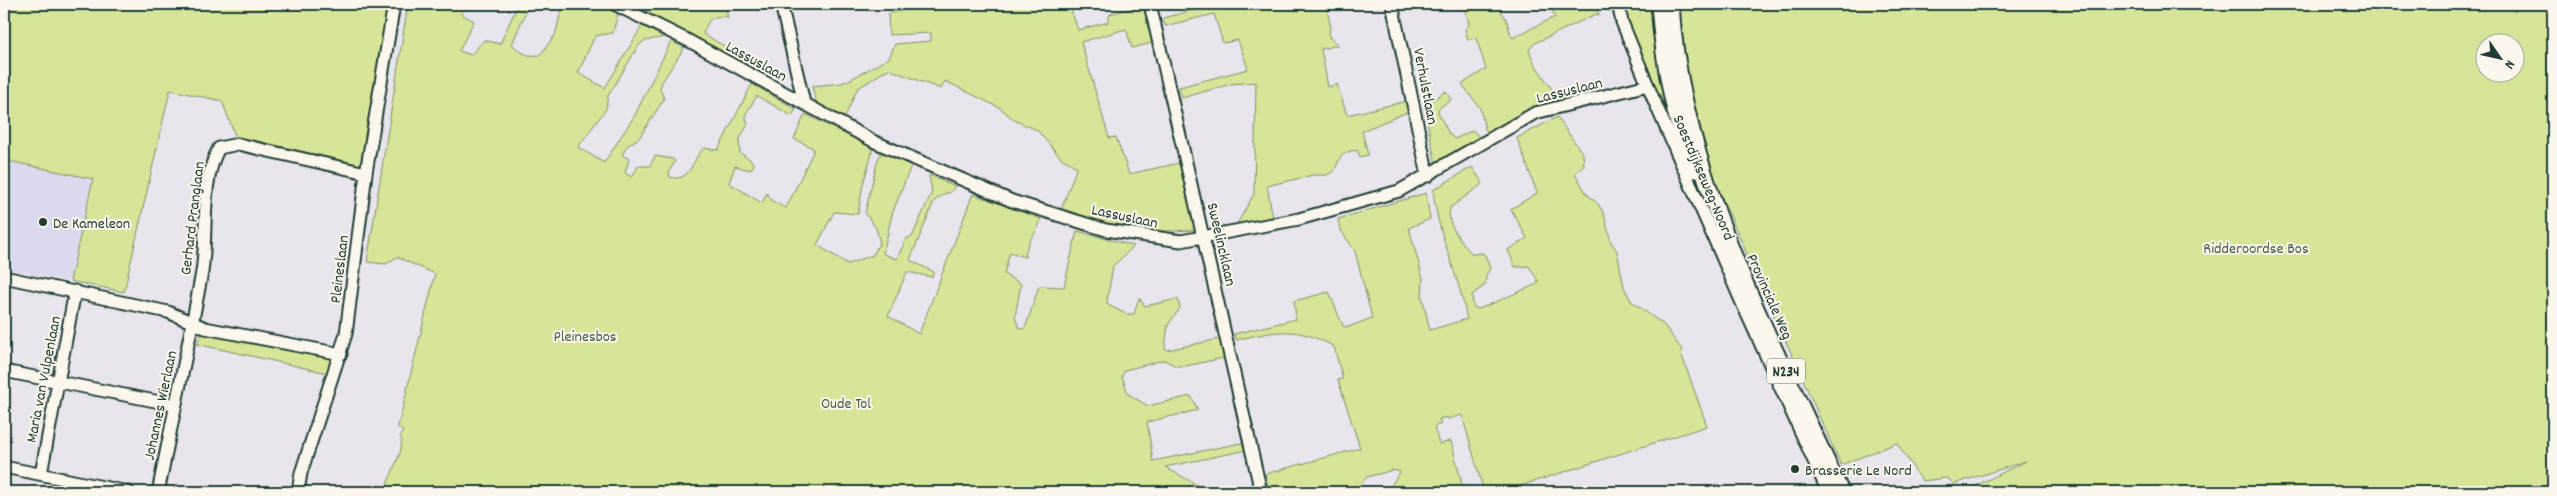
<svg xmlns="http://www.w3.org/2000/svg" width="2557" height="496" viewBox="0 0 2557 496" font-family="Dekko,sans-serif">
	<style>
		.built { fill: #dad9ed }
		.green { fill: #d7e598; stroke: #7b9166; fill-rule: evenodd }
		.lines { fill: none; stroke-linecap: round; stroke-linejoin: round }
		.minor-casing { stroke: #1f3d34; stroke-width: 15 }
		.major-casing { stroke: #1f3d34; stroke-width: 19 }
		.minor { stroke: #fbf7ec; stroke-width: 11 }
		.major { stroke: #fbf7ec; stroke-width: 15 }
		.poi-dot { fill: #1f3d34; stroke: #fbf7ec; stroke-width: 2 }
		.labels { text-anchor: middle; stroke-width: 4; stroke-linejoin: round; paint-order: stroke }
		.shield { fill: #fbf7ec; stroke: #61756b; stroke-width: 1 }
		.shield-label { font-size: 15px; font-weight: bold; fill: #1f3d34 }
		.street-label { font-size: 16px; fill: #1f3d34; stroke: #fbf7ec }
		.poi-label { font-size: 16px; fill: #1f3d34; stroke: #fbf7ec; text-anchor: start }
		.park-label { font-size: 16px; fill: #445f48; stroke: #fbf7ec }
	</style>
	<rect width="100%" height="100%" fill="#e8e5ed"/>
	<filter id="ink" filterUnits="userSpaceOnUse"><feTurbulence type="fractalNoise" baseFrequency=".02" numOctaves="2"/><feDisplacementMap in="SourceGraphic" scale="10" xChannelSelector="R" yChannelSelector="G"/><feConvolveMatrix kernelMatrix="1 2 1 2 8 2 1 2 1" color-interpolation-filters="sRGB"/></filter>
	<g filter="url(#ink)">
		<!-- built -->
		<path class="built" d="M 4,160 L 93,179 L 70,281 L 6,269 L 4,265 Z"/>
		<!-- green -->
		<path class="green" d="M 4,4 L 388,4 L 360,166 L 236,138 L 222,101 L 170,90 L 124,292 L 70,281 L 93,179 L 4,160 Z
			M 408,4 L 467,4 L 461,14 L 474,21 L 459,51 L 471,55 L 484,40 L 500,44 L 518,4 L 529,4 L 512,44 C 521,53 527,57 540,55 L 555,35 L 563,4 L 600,4 L 618,13 L 613,33 L 595,36 L 578,73 L 605,88 L 642,26 L 664,37 L 644,41 L 639,45 L 608,96 L 606,109 L 578,147 L 604,163 L 635,115 L 671,41 L 684,48 L 662,82 L 660,88 L 664,99 L 639,138 L 627,146 L 622,155 L 629,159 L 625,173 L 632,177 L 638,166 L 650,166 L 655,156 L 673,159 L 675,161 L 669,172 L 670,177 C 691,184 693,156 704,148 L 718,150 L 752,84 L 796,109 L 792,116 L 757,96 L 745,115 L 748,124 L 739,140 L 740,153 L 751,160 L 754,165 L 750,170 L 735,166 L 729,183 L 762,203 L 767,193 L 772,201 L 786,208 L 813,152 L 813,148 L 794,139 L 805,114 L 869,146 L 872,149 L 872,153 L 863,184 L 858,214 L 834,212 L 817,245 L 848,264 L 873,255 L 880,242 L 876,228 L 865,213 L 878,159 L 882,152 L 911,166 L 892,214 L 883,254 L 897,259 L 906,239 L 912,237 L 932,192 L 929,175 L 955,186 L 951,192 L 944,194 L 934,201 L 910,260 L 934,272 L 932,277 L 907,272 L 888,316 L 919,334 L 973,194 L 1041,219 C 1037,236 1028,236 1025,257 L 1010,252 L 1004,274 L 1021,284 L 1015,317 L 1019,328 L 1023,329 L 1026,326 L 1039,286 L 1064,287 L 1077,231 L 1134,246 L 1113,266 L 1107,300 L 1108,305 L 1126,314 L 1134,314 L 1139,298 L 1145,306 L 1178,299 L 1180,308 L 1168,325 L 1165,348 L 1167,350 L 1224,338 L 1228,357 L 1186,366 L 1176,366 L 1164,360 L 1125,370 L 1122,376 L 1128,394 L 1148,406 L 1191,396 L 1198,410 L 1147,422 L 1153,461 L 1246,442 L 1247,450 L 1165,467 L 1210,492 L 384,492 L 400,453 L 402,440 L 400,436 L 403,431 L 398,427 L 435,274 L 397,257 L 386,264 L 367,262 Z
			M 653,4 L 724,4 L 728,17 C 711,15 709,18 703,34 L 751,61 L 748,66 L 647,12 Z
			M 927,4 L 1069,4 L 1078,30 L 1108,22 L 1110,14 L 1147,4 L 1156,42 L 1132,48 L 1126,29 L 1081,42 L 1109,138 L 1116,137 L 1129,174 L 1184,162 L 1196,230 C 1144,233 1111,228 1061,210 L 1077,167 L 1061,158 L 1037,130 L 1016,121 L 1000,108 L 945,81 L 941,89 L 888,69 L 857,89 L 844,119 L 816,102 L 812,86 L 842,83 L 851,79 L 889,58 L 895,44 L 931,41 L 931,33 L 889,35 L 888,14 Z
			M 1217,4 L 1326,4 L 1330,24 L 1329,37 L 1338,45 L 1321,49 L 1328,87 L 1337,84 L 1347,115 L 1408,101 L 1410,111 L 1362,131 L 1368,155 L 1360,157 L 1357,150 C 1342,152 1340,156 1335,170 L 1327,175 L 1313,175 L 1267,186 L 1273,218 L 1236,226 L 1254,194 L 1256,82 L 1231,84 L 1182,98 L 1179,87 L 1248,69 L 1238,40 L 1223,43 L 1214,14 L 1165,26 L 1163,18 Z
			M 1464,4 L 1501,4 L 1499,8 L 1506,19 L 1512,38 L 1555,17 L 1552,11 L 1569,4 L 1594,4 L 1599,15 L 1596,14 L 1535,43 L 1529,50 L 1535,64 L 1553,91 L 1569,102 L 1492,138 L 1485,129 L 1480,108 L 1462,84 L 1486,69 L 1476,38 L 1468,40 L 1465,30 L 1469,24 Z
			M 1628,4 L 1653,4 L 1690,170 L 1629,23 L 1626,14 Z
			M 1679,4 L 2553,4 L 2553,492 L 1963,492 L 2026,461 L 1954,484 L 1947,478 L 1922,481 L 1897,443 L 1841,465 L 1714,180 L 1686,72 ZM 2484,42 L 2514,42 L 2514,72 L 2484,72 Z
			M 1446,91 L 1451,100 L 1439,108 L 1438,112 L 1449,134 L 1455,139 L 1473,130 L 1484,143 L 1436,165 L 1424,106 Z
			M 1557,117 L 1583,154 L 1584,166 L 1575,173 L 1586,193 L 1598,204 L 1604,214 L 1611,242 L 1617,251 L 1624,287 L 1631,301 L 1663,324 L 1683,351 L 1681,353 L 1707,426 L 1520,486 L 1521,492 L 1484,492 L 1462,415 L 1448,419 L 1447,417 L 1439,419 L 1441,424 L 1434,427 L 1439,444 L 1451,441 L 1464,492 L 1387,492 L 1400,472 L 1393,470 L 1367,477 L 1354,492 L 1334,492 L 1332,487 L 1317,492 L 1270,492 L 1265,474 L 1360,448 L 1338,380 L 1342,379 L 1342,376 L 1334,347 C 1297,325 1275,331 1236,340 L 1234,334 L 1296,319 L 1294,301 L 1329,292 L 1343,326 L 1348,327 L 1372,318 L 1355,251 L 1340,229 L 1338,219 L 1426,193 L 1430,219 L 1409,228 L 1423,279 L 1422,297 L 1430,330 L 1467,319 C 1459,275 1437,234 1433,190 L 1472,167 L 1482,182 L 1481,185 L 1451,207 C 1443,222 1463,243 1472,254 L 1482,253 L 1485,255 L 1490,268 L 1486,275 L 1485,285 L 1472,295 L 1473,306 L 1478,309 L 1484,307 L 1537,284 L 1538,281 L 1529,266 L 1515,267 L 1508,250 L 1527,238 L 1511,209 L 1537,193 L 1517,138 Z
			M 202,332 L 333,358 L 332,374 L 197,344 Z"/>
		<g class="lines">
			<!-- minor casing -->
			<g class="minor-casing">
				<path id="minor" d="M 614,4 L 689,41 L 875,142 L 1012,201 L 1106,230 L 1181,241 L 1299,219 L 1399,191 L 1535,113 L 1648,85
					M 781,4 L 804,103
					M 1150,4 L 1261,492
					M 1392,4 L 1428,176
					M 1618,4 L 1622,22 L 1653,98 L 1742,303 L 1828,492
					M 4,277 L 168,312 L 205,328 L 341,354
					M 4,371 L 175,405
					M 4,467 L 128,492
					M 41,474 L 75,291
					M 156,492 L 159,488 C 173,416 189,344 202,272 C 208,234 200,181 219,148 L 238,144 L 366,173
					M 298,492 L 301,473 L 346,334 L 366,173 L 394,4"/>
			</g>
			<!-- major casing -->
			<g class="major-casing">
				<path id="major" d="M 1659,4 C 1663,60 1673,118 1694,170
					M 1671,4 C 1681,176 1771,338 1841,492"/>
			</g>
			<!-- minor -->
			<use href="#minor" class="minor"/>
			<!-- major -->
			<use href="#major" class="major"/>
		</g>
	</g>
	<!-- markers -->
	<g class="poi-dot">
		<circle cx="43" cy="222" r="5"/>
		<circle cx="1795" cy="469" r="5"/>
	</g>
	<g class="labels">
		<!-- shield labels -->
		<rect class="shield" x="1767" y="358.5" width="38" height="25" rx="4"/>
		<g class="shield-label">
			<text x="1786" y="376">N234</text>
		</g>
		<!-- street labels -->
		<g class="street-label">
			<text transform="translate(757 60) rotate(29)" y="6">Lassuslaan</text>
			<text transform="translate(1427 86) rotate(79)" y="6">Verhulstlaan</text>
			<text transform="translate(1569 89) rotate(-14)" y="6">Lassuslaan</text>
			<text transform="translate(1705 177) rotate(67)" y="6">Soestdijkseweg-Noord</text>
			<text transform="translate(1125 215) rotate(12)" y="6">Lassuslaan</text>
			<text transform="translate(191 218) rotate(-83)" y="6">Gerhard Pranglaan</text>
			<text transform="translate(1223 244) rotate(77)" y="6">Sweelincklaan</text>
			<text transform="translate(338 269) rotate(-83)" y="6">Pleineslaan</text>
			<text transform="translate(1771 296) rotate(66)" y="6">Provinciale Weg</text>
			<text transform="translate(42 379) rotate(-79)" y="6">Maria van Vulpenlaan</text>
			<text transform="translate(159 405) rotate(-78)" y="6">Johannes Wierlaan</text>
		</g>
		<!-- poi labels -->
		<g class="poi-label">
			<text x="53" y="228">De Kameleon</text>
			<text x="1805" y="475">Brasserie Le Nord</text>
		</g>
		<!-- park labels -->
		<g class="park-label">
			<text x="2256" y="253">Ridderoordse Bos</text>
			<text x="585" y="341">Pleinesbos</text>
			<text x="846" y="408">Oude Tol</text>
		</g>
	</g>
	<!-- margin -->
	<rect width="2557" height="496" fill="none" stroke="#fbf7ec" stroke-width="20"/>
	<rect x="10" y="10" width="2537" height="476" fill="none" stroke="#1f3d34" stroke-width="2" filter="url(#ink)"/>
	<!-- north arrow -->
	<g transform="translate(2500 58) rotate(124)"><circle r="24" fill="#fbf7ec" stroke="#a3ada2"/>
	<path d="M0-4L9 19L0 12L-9 19Z" fill="#1f3d34"/>
	<text y="-8" font-size="14" font-weight="bold" text-anchor="middle" fill="#1f3d34">N</text>
	</g>
</svg>
